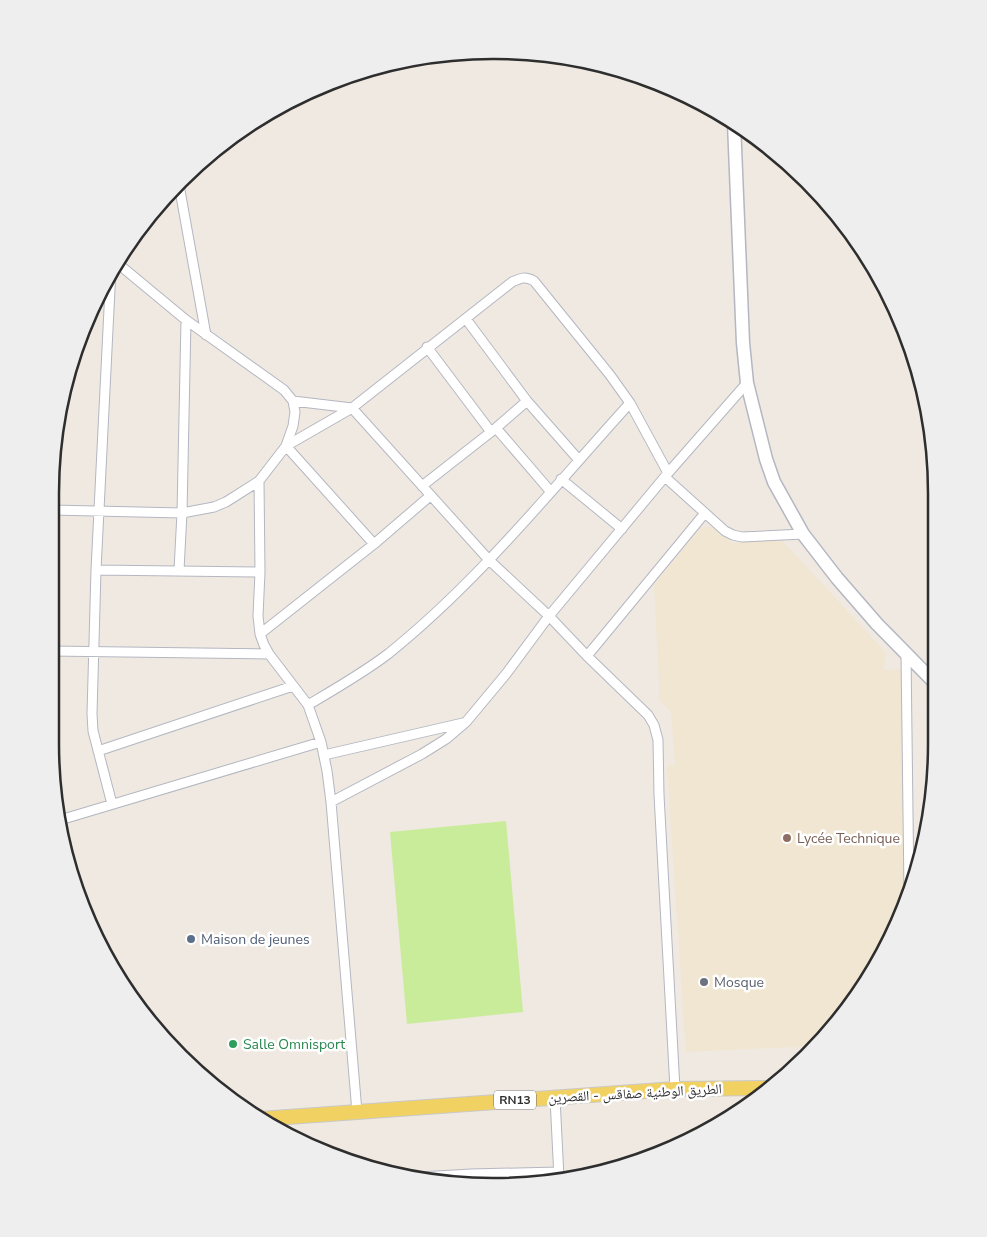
<svg xmlns="http://www.w3.org/2000/svg" width="987" height="1237" viewBox="0 0 987 1237" font-family="'Nunito Sans','Noto Naskh Arabic',sans-serif">
	<style>
		.education { fill: #f0e6d1 }
		.pitch { fill: #c9ec9a }
		.lines { fill: none; stroke-linecap: round; stroke-linejoin: round }
		.street-casing { stroke: #b4b7c1; stroke-width: 11 }
		.secondary-casing { stroke: #b4b7c1; stroke-width: 15 }
		.primary-casing { stroke: #c9c9c9; stroke-width: 16 }
		.street { stroke: #fff; stroke-width: 9 }
		.secondary { stroke: #fff; stroke-width: 12 }
		.primary { stroke: #f2d163; stroke-width: 14 }
		.education-dot { fill: #8d6e63; stroke: #fff; stroke-width: 2 }
		.service-dot { fill: #5c6f8a; stroke: #fff; stroke-width: 2 }
		.worship-dot { fill: #6b7280; stroke: #fff; stroke-width: 2 }
		.leisure-dot { fill: #2e9e5b; stroke: #fff; stroke-width: 2 }
		.labels { text-anchor: middle; stroke-width: 5; stroke-linejoin: round; paint-order: stroke }
		.shield { fill: #fff; stroke: #6d6d6d; stroke-width: 1 }
		.shield-label { font-size: 12px; font-weight: bold; fill: #2e2e2e }
		.education-label { font-size: 14px; fill: #785e54; stroke: #fff; text-anchor: start }
		.service-label { font-size: 14px; fill: #4e5e75; stroke: #fff; text-anchor: start }
		.worship-label { font-size: 14px; fill: #5b616d; stroke: #fff; text-anchor: start }
		.leisure-label { font-size: 14px; fill: #27864d; stroke: #fff; text-anchor: start }
		.street-label { font-size: 14px; fill: #2e2e2e; stroke: #fff }
		.rim { fill: none; stroke: #2e2e2e; stroke-width: 2.5 }
	</style>
	<rect width="100%" height="100%" fill="#efe9e1"/>
	<!-- education -->
	<path class="education" d="M 701,527 L 711,527 L 732,543 L 781,539 L 885,652 L 884,670 L 902,669 L 904,910 L 862,990 L 813,1046 L 686,1052 L 667,766 L 675,765 L 671,712 L 660,701 L 654,585 Z"/>
	<!-- pitch -->
	<path class="pitch" d="M 506,821 L 523,1012 L 407,1024 L 390,832 Z"/>
	<g class="lines">
		<!-- street casing -->
		<g class="street-casing">
			<path id="street" d="M 179,185 L 206,335
				M 116,262 L 186,320 L 284,390 L 293,401 L 295,412 L 293,426 L 286,446 L 259,481 L 260,572 L 258,616 L 260,634 L 264,645 L 269,654 L 308,705 L 321,742 L 327,771 L 331,802 L 357,1112
				M 111,269 L 96,570 L 92,714 L 93,731 L 112,804
				M 466,319 L 527,401 L 578,459
				M 427,347 L 491,432
				M 293,401 L 352,408 L 489,560 L 549,616 L 587,656 L 648,715 L 654,725 L 658,740 L 659,795 L 675,1089
				M 496,428 L 551,492
				M 665,477 L 725,531 L 733,535 L 742,537 L 803,534
				M 561,479 L 622,529
				M 422,486 L 496,428 L 527,401
				M 51,510 L 182,513 L 214,507 L 226,502 L 259,481
				M 374,544 L 286,446 L 352,408 L 512,282 C 521,278 525,276 534,281 L 610,375 L 630,403 L 668,473
				M 96,570 L 260,572
				M 179,570 L 182,513 L 186,320
				M 260,634 L 374,544 L 430,496
				M 50,651 L 269,654
				M 906,654 L 909,893
				M 587,656 L 705,513
				M 308,705 C 335,689 363,673 388,654 C 479,581 552,489 630,403
				M 98,751 L 293,686
				M 324,755 L 463,723
				M 331,802 L 422,754 L 446,739 L 466,722 L 506,674 L 549,616 L 668,473 L 747,383
				M 60,820 L 321,742
				M 555,1098 L 559,1178
				M 419,1177 L 471,1174 L 559,1172"/>
		</g>
		<!-- secondary casing -->
		<g class="secondary-casing">
			<path id="secondary" d="M 734,123 L 743,343 L 747,383 L 766,459 L 774,482 L 803,534 L 837,578 L 877,624 L 937,685"/>
		</g>
		<!-- primary casing -->
		<g class="primary-casing">
			<path id="primary" d="M 260,1119 L 675,1089 L 771,1088"/>
		</g>
		<!-- street -->
		<use href="#street" class="street"/>
		<!-- secondary -->
		<use href="#secondary" class="secondary"/>
		<!-- primary -->
		<use href="#primary" class="primary"/>
	</g>
	<!-- markers -->
	<circle class="education-dot" cx="787" cy="838" r="5"/>
	<circle class="service-dot" cx="191" cy="939" r="5"/>
	<circle class="worship-dot" cx="704" cy="982" r="5"/>
	<circle class="leisure-dot" cx="233" cy="1044" r="5"/>
	<g class="labels">
		<!-- shield labels -->
		<rect class="shield" x="494" y="1090.5" width="42" height="19" rx="4"/>
		<g class="shield-label">
			<text x="515" y="1104">RN13</text>
		</g>
		<!-- education labels -->
		<g class="education-label">
			<text x="797" y="843">Lycée Technique</text>
		</g>
		<!-- service labels -->
		<g class="service-label">
			<text x="201" y="944">Maison de jeunes</text>
		</g>
		<!-- worship labels -->
		<g class="worship-label">
			<text x="714" y="987">Mosque</text>
		</g>
		<!-- leisure labels -->
		<g class="leisure-label">
			<text x="243" y="1049">Salle Omnisport</text>
		</g>
		<!-- street labels -->
		<g class="street-label">
			<text transform="translate(635 1093) rotate(-3)" y="5">الطريق الوطنية صفاقس - القصرين</text>
		</g>
	</g>
	<!-- crop -->
	<path d="M0 0H987V1237H0ZM493 59H494A434 434 0 0 1 928 493V744A434 434 0 0 1 494 1178H493A434 434 0 0 1 59 744V493A434 434 0 0 1 493 59Z" fill="#eee" fill-rule="evenodd"/>
	<path class="rim" d="M493 59H494A434 434 0 0 1 928 493V744A434 434 0 0 1 494 1178H493A434 434 0 0 1 59 744V493A434 434 0 0 1 493 59Z"/>
</svg>
